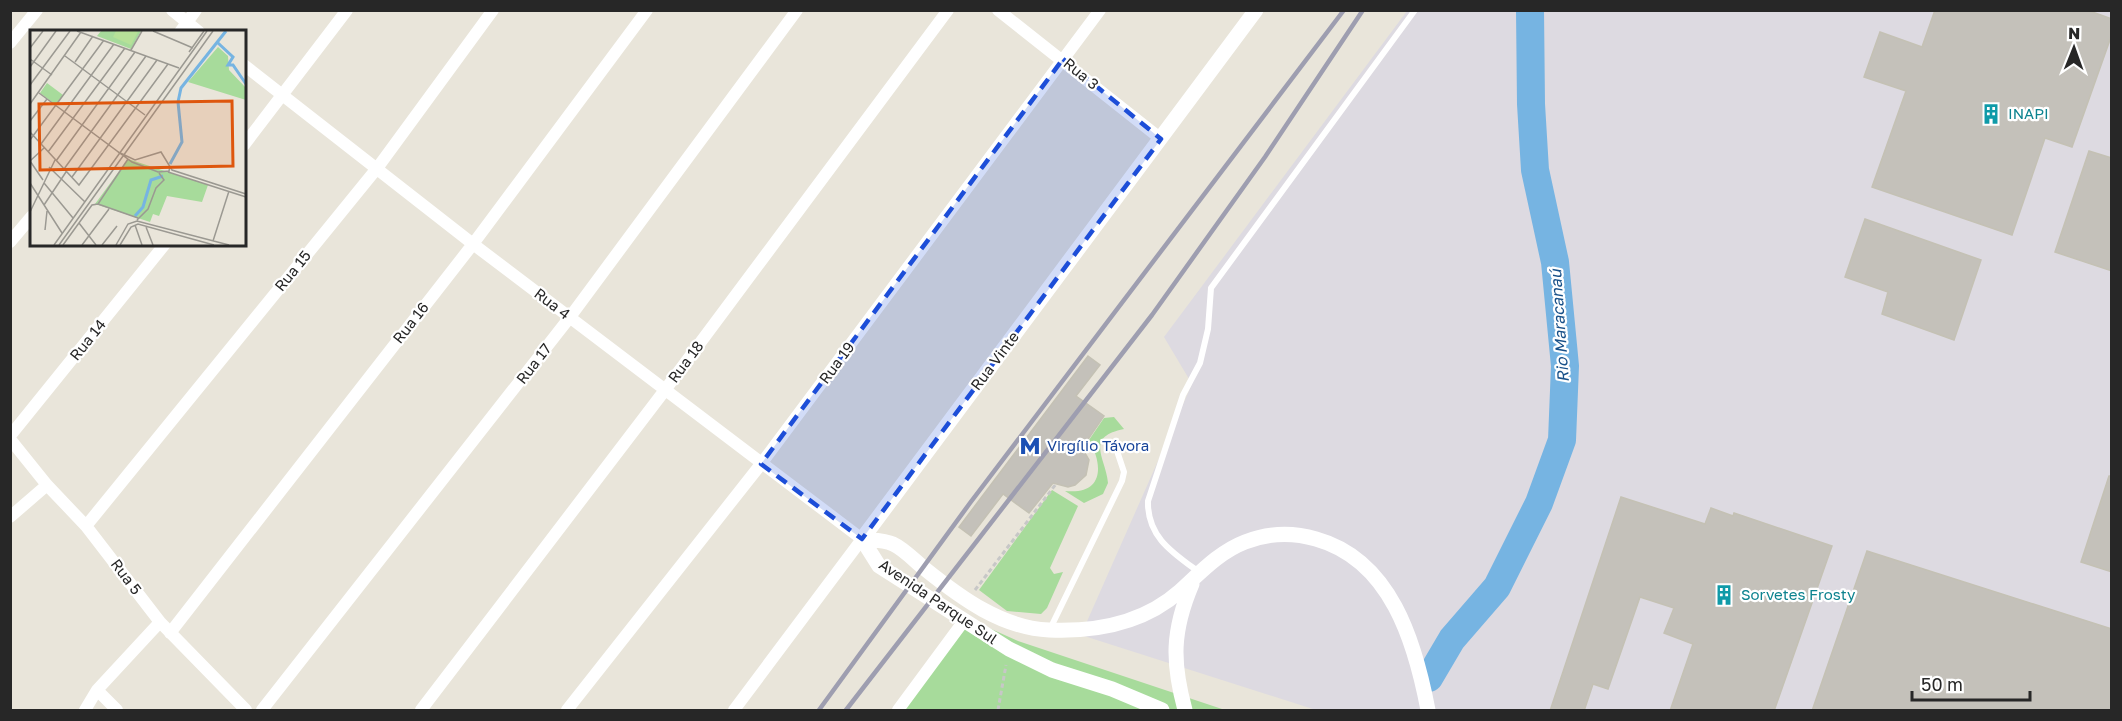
<svg xmlns="http://www.w3.org/2000/svg" width="2122" height="721" viewBox="0 0 2122 721" font-family="'Golos Text',sans-serif">
	<style>
		.industrial { fill: #dddae1 }
		.green { fill: #a7db9b }
		.lines { fill: none; stroke-linecap: round; stroke-linejoin: round }
		.river { stroke: #76b4e2; stroke-width: 28 }
		.building { fill: #c4c1ba; stroke: #c4c1b4; stroke-width: 1.5 }
		.path { stroke: #c7c7c7; stroke-width: 3; stroke-dasharray: 4.5 3; stroke-linecap: butt }
		.service { stroke: #fff; stroke-width: 6 }
		.minor { stroke: #fff; stroke-width: 12 }
		.tertiary { stroke: #fff; stroke-width: 15 }
		.rail { stroke: #9e9eb0; stroke-width: 4.5 }
		.marked { fill: #1d4ed8; fill-opacity: 0.2; stroke: #1d4ed8; stroke-width: 4.5; stroke-dasharray: 12 8; stroke-linejoin: round }
		.labels { text-anchor: middle; stroke-width: 4.5; stroke-linejoin: round; paint-order: stroke }
		.street-label { font-size: 15px; fill: #272727; stroke: #fff }
		.culture-label { font-size: 15px; fill: #0d838f; stroke: #fff; text-anchor: start }
		.transit-label { font-size: 15px; fill: #164399; stroke: #fff; text-anchor: start }
		.water-label { font-size: 16px; font-style: italic; fill: #195189; stroke: #fff }
		.inset-river { fill: none; stroke: #76b4e2; stroke-width: 3 }
		.inset-road { fill: none; stroke: #9b9992; stroke-width: 1.5 }
		.view { fill: #de560d; fill-opacity: 0.15; stroke: #de560d; stroke-width: 3 }
		.inset-edge { fill: none; stroke: #272727; stroke-width: 3 }
	</style>
	<rect width="100%" height="100%" fill="#e9e5da"/>
	<!-- industrial -->
	<path class="industrial" d="M 1407,11 L 2111,11 L 2111,710 L 1316,710 L 1081,635 L 1192,384 L 1164,337 Z"/>
	<!-- green -->
	<path class="green" d="M 1114,417 L 1124,429 C 1084,437 1106,458 1108,483 L 1103,494 L 1084,503 L 1065,491 C 1103,495 1104,466 1089,440 L 1104,418 Z
		M 1052,490 L 1078,506 L 1050,568 L 1054,574 L 1063,572 L 1047,608 L 1041,614 L 1007,611 L 979,590 Z
		M 969,619 L 1018,641 L 1225,710 L 900,710 Z"/>
	<g class="lines">
		<!-- river -->
		<path class="river" d="M 1429,678 L 1452,639 L 1497,587 L 1539,503 L 1562,440 L 1565,366 L 1555,262 L 1535,170 L 1531,104 L 1530,10"/>
	</g>
	<!-- building -->
	<path class="building" d="M 1935,10 L 2087,10 L 2112,19 L 2112,34 L 2072,147 L 2045,138 L 2012,235 L 1872,187 L 1906,91 L 1864,77 L 1880,32 L 1922,47 Z
		M 2089,151 L 2112,158 L 2112,271 L 2055,252 Z
		M 1865,219 L 1981,260 L 1954,340 L 1882,314 L 1888,292 L 1845,277 Z
		M 1088,356 L 1100,365 L 1076,396 L 1104,416 L 1082,448 L 1089,460 L 1086,475 L 1075,485 L 1068,487 L 1053,483 L 1029,513 L 1003,494 L 971,536 L 959,527 Z
		M 2109,476 L 2112,476 L 2112,572 L 2081,562 Z
		M 1621,497 L 1705,524 L 1711,508 L 1733,516 L 1734,513 L 1832,546 L 1774,711 L 1670,711 L 1693,644 L 1664,633 L 1674,608 L 1640,597 L 1608,689 L 1593,684 L 1584,711 L 1550,711 Z
		M 1867,551 L 2112,629 L 2112,711 L 1812,711 Z"/>
	<g class="lines">
		<!-- path -->
		<path class="path" d="M 975,590 L 1056,484
			M 998,710 L 1006,665"/>
		<!-- service -->
		<path class="service" d="M 1199,572 C 1173,553 1147,537 1148,501 L 1183,395 L 1200,363 L 1208,329 L 1211,288 L 1415,10
			M 1050,629 L 1122,481 L 1124,472 L 1117,451"/>
		<!-- minor -->
		<path class="minor" d="M 172,10 L 199,32
			M 998,10 L 1161,139
			M 180,32 L 196,10
			M 10,43 L 37,10
			M 244,65 L 473,244 L 862,539 L 734,710
			M 244,145 L 347,10
			M 10,242 L 32,216
			M 10,436 L 165,244
			M 10,439 L 47,485 L 86,526 L 160,622 L 246,710
			M 10,517 L 47,485
			M 86,526 L 378,167 L 493,10
			M 170,633 L 473,244 L 647,10
			M 97,690 L 117,710
			M 85,710 L 97,690 L 160,622
			M 262,710 L 570,317 L 797,10
			M 421,710 L 665,390 L 948,10
			M 567,710 L 761,464 L 1100,10
			M 898,710 L 963,622"/>
		<!-- tertiary -->
		<path class="tertiary" d="M 862,539 C 871,540 885,540 893,544 C 904,549 915,561 925,569 C 961,598 1002,628 1049,630 C 1096,632 1144,623 1180,591 C 1200,573 1219,552 1245,542 C 1268,533 1292,532 1316,539 C 1391,560 1415,642 1428,710
			M 862,539 L 1256,10
			M 862,539 L 879,566 L 1009,649 L 1052,670 L 1112,689 L 1162,710
			M 1185,710 C 1172,662 1172,631 1192,584"/>
		<!-- rail -->
		<path class="rail" d="M 819,710 L 970,503 L 1344,10
			M 846,710 L 1152,315 L 1265,157 L 1363,10"/>
	</g>
	<!-- marked area -->
	<path class="marked" d="M 1063,59 L 1161,139 L 862,539 L 761,464 Z"/>
	<!-- icons -->
	<defs>
		<g id="building-bare" transform="scale(1.62)"><path d="M-4-6H4V6H1V3H-1V6H-4ZM-2.5-4.3h1.7v1.8h-1.7ZM.8-4.3h1.7v1.8H.8ZM-2.5-1h1.7V.8h-1.7ZM.8-1h1.7V.8H.8Z" fill="#0f9aa8" stroke="#fff" stroke-width="2.5" paint-order="stroke"/></g>
		<g id="metro-bare" transform="scale(1.62)"><path d="M-5.5 5V-5H-3L0 0L3-5H5.5V5H3V-.5L0 4L-3-.5V5Z" fill="#1a4fb4" stroke="#fff" stroke-width="2.5" paint-order="stroke"/></g>
	</defs>
	<g fill-rule="evenodd">
		<use href="#building-bare" x="1991" y="114"/>
		<use href="#metro-bare" x="1030" y="446"/>
		<use href="#building-bare" x="1724" y="595"/>
	</g>
	<g class="labels">
		<!-- street labels -->
		<g class="street-label">
			<text transform="translate(1081 74) rotate(39)" y="5">Rua 3</text>
			<text transform="translate(293 271) rotate(-51)" y="5">Rua 15</text>
			<text transform="translate(552 304) rotate(37)" y="5">Rua 4</text>
			<text transform="translate(411 323) rotate(-52)" y="5">Rua 16</text>
			<text transform="translate(88 340) rotate(-51)" y="5">Rua 14</text>
			<text transform="translate(995 361) rotate(-53)" y="5">Rua Vinte</text>
			<text transform="translate(686 362) rotate(-53)" y="5">Rua 18</text>
			<text transform="translate(837 363) rotate(-53)" y="5">Rua 19</text>
			<text transform="translate(534 364) rotate(-52)" y="5">Rua 17</text>
			<text transform="translate(126 577) rotate(53)" y="5">Rua 5</text>
			<text transform="translate(938 602) rotate(34)" y="5">Avenida Parque Sul</text>
		</g>
		<!-- culture labels -->
		<g class="culture-label">
			<text x="2008" y="119">INAPI</text>
			<text x="1741" y="600">Sorvetes Frosty</text>
		</g>
		<!-- transit labels -->
		<g class="transit-label">
			<text x="1047" y="451">Virgílio Távora</text>
		</g>
		<!-- water labels -->
		<g class="water-label">
			<text transform="translate(1559 326) rotate(-94)" y="6">Rio Maracanaú</text>
		</g>
	</g>
	<!-- overview -->
	<g transform="translate(30 30)">
		<rect width="216" height="216" fill="#e9e5da"/>
		<path d="M 71,1 L 111,1 L 101,19 L 67,6 ZM 188,17 L 198,26 L 199,40 L 216,58 L 216,70 L 158,52 ZM 17,53 L 33,65 L 26,75 L 10,63 ZM 98,129 L 178,155 L 172,172 L 137,166 L 129,186 L 123,184 L 120,192 L 65,174 Z" fill="#a7db9b"/>
		<path d="M 86,1 L 105,1 L 108,2 L 101,15 L 83,7 Z" fill="#b6e198"/>
		<path class="inset-river" d="M 188,13 L 203,27 L 198,35 L 203,35 L 216,54M 140,134 L 152,112 L 148,72 L 151,58 L 196,1M 105,186 L 113,177 L 121,150 L 133,146"/>
		<path class="inset-road" d="M 47,1 L 149,38M 123,1 L 163,18M 0,18 L 13,1M 101,20 L 112,1M 159,22 L 174,1M 35,26 L 115,85M 0,29 L 22,45M 45,32 L 63,6M 0,37 L 26,1M 0,55 L 40,1M 9,63 L 102,132 L 128,142 L 139,141 L 140,136M 0,74 L 51,2M 0,91 L 17,69M 0,102 L 49,155 L 138,34M 0,110 L 74,10M 11,114 L 84,14M 18,122 L 95,18M 88,122 L 105,130 L 131,122 L 142,140 L 216,164M 0,131 L 13,150M 0,131 L 14,118M 26,131 L 105,22M 19,137 L 55,172M 34,139 L 116,26M 138,142 L 216,167M 42,147 L 127,30M 0,153 L 32,203M 14,153 L 43,188M 68,174 L 98,129M 68,174 L 108,188M 14,175 L 36,142M 0,182 L 25,130M 107,190 L 118,179 L 126,158 L 134,150 L 129,143M 49,193 L 66,215M 105,195 L 112,215M 116,197 L 123,215M 15,200 L 17,181M 183,211 L 199,161M 24,215 L 177,1M 29,215 L 183,1M 33,215 L 62,175 L 68,174M 52,215 L 79,179M 72,215 L 87,196M 86,215 L 98,194 L 107,191 L 199,215M 90,215 L 101,197 L 108,194 L 184,215"/>
		<path class="view" d="M 202,71 L 203,136 L 10,140 L 9,74 Z"/>
		<rect width="216" height="216" class="inset-edge"/>
	</g>
	<!-- border -->
	<rect width="2122" height="721" fill="none" stroke="#272727" stroke-width="24"/>
	<!-- north arrow -->
	<g transform="translate(2074 48) rotate(1)" stroke="#ffffff" stroke-width="4.5" paint-order="stroke">
	<path d="M0-4.5L10 22L0 15L-10 22Z" fill="#272727"/>
	<text y="-9" font-size="16" font-weight="bold" text-anchor="middle" fill="#272727">N</text>
	</g>
	<!-- scale -->
	<path d="M1912 691v9h118v-9" fill="none" stroke="#272727" stroke-width="3"/>
	<text x="1921" y="691" font-size="18" fill="#272727" stroke="#ffffff" stroke-width="4.5" paint-order="stroke">50 m</text>
</svg>
